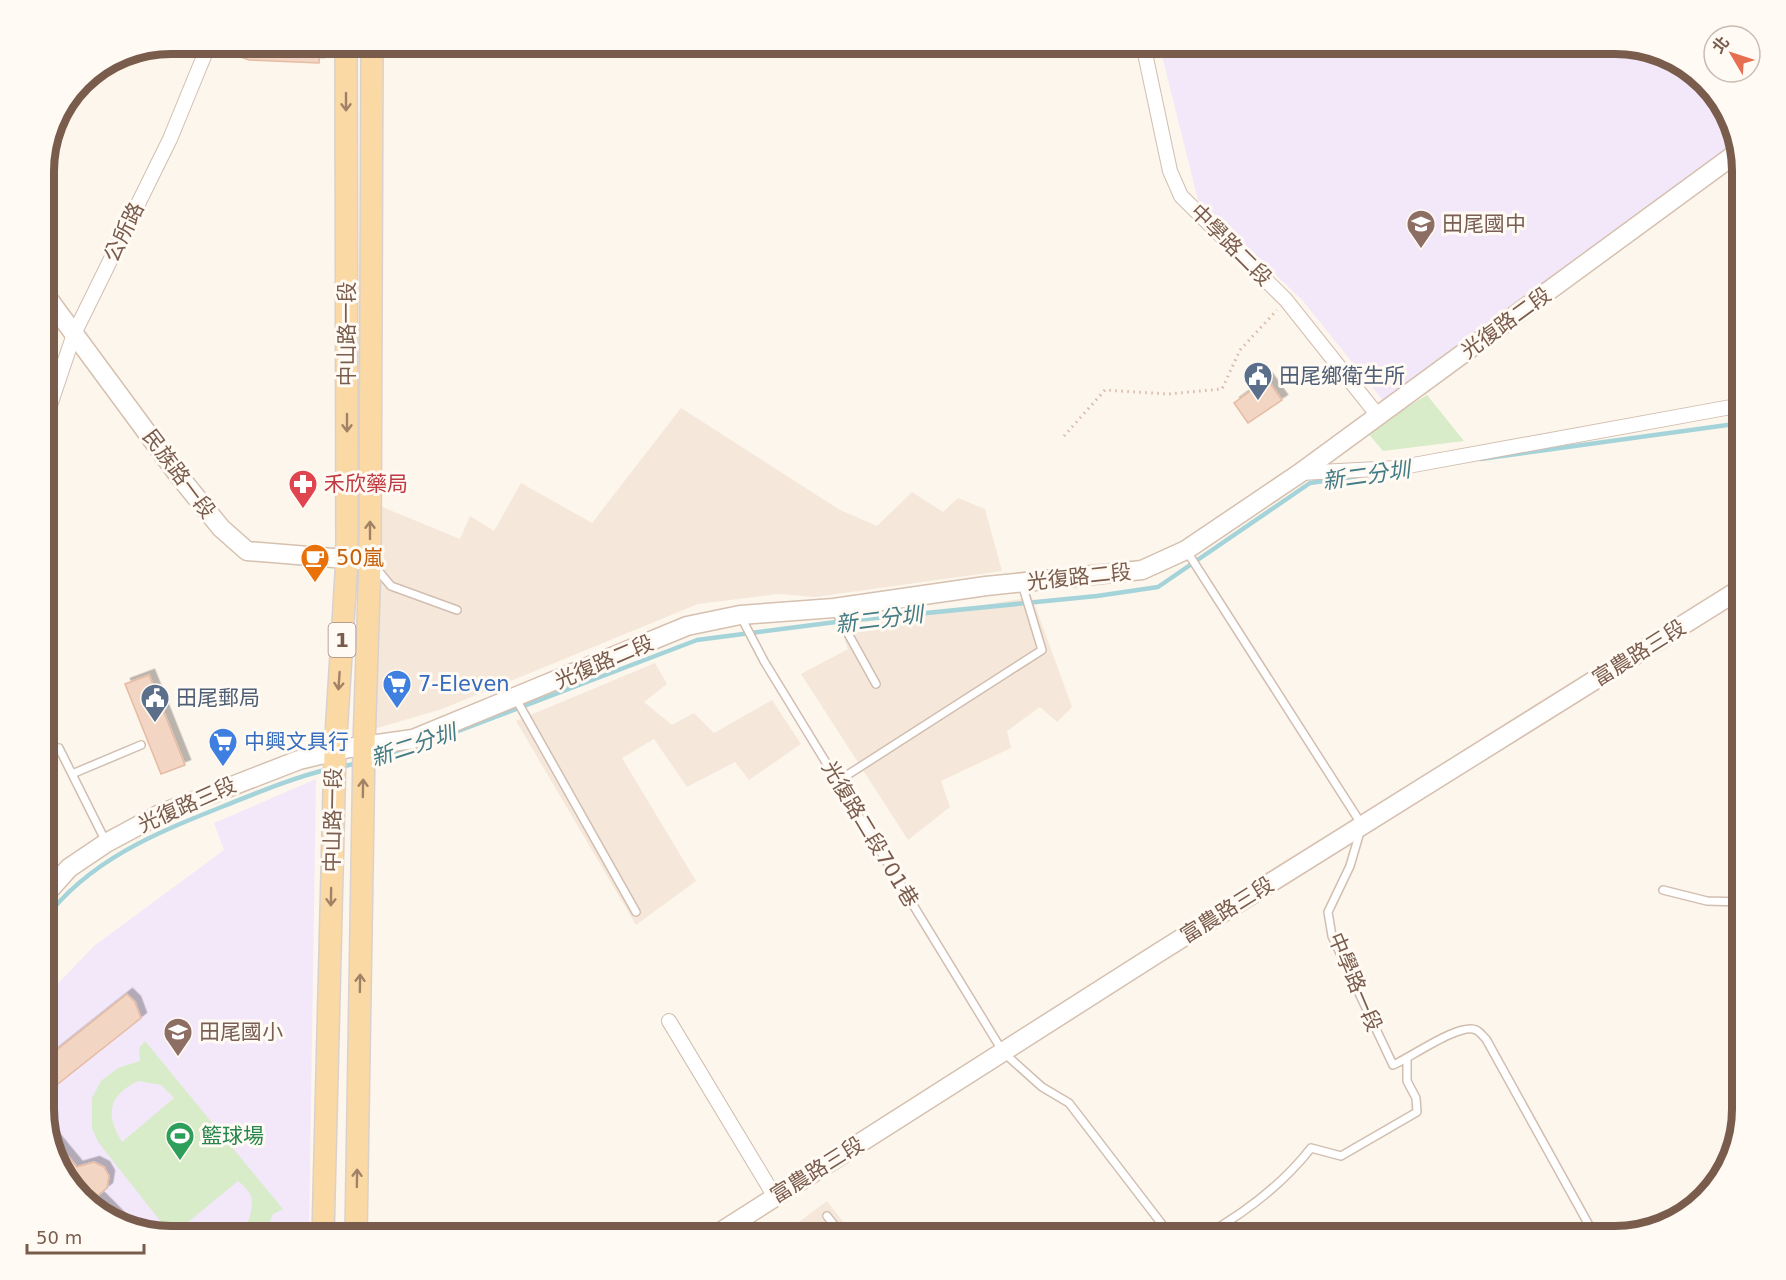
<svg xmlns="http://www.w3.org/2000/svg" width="1786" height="1280" viewBox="0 0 1786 1280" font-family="'DejaVu Sans','Noto Sans TC',sans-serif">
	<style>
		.residential { fill: #f5e8da }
		.education { fill: #f3e8fa }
		.green { fill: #d8ecc9; fill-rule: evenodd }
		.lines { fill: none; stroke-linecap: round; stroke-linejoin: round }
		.stream { stroke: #a5d3da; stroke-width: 4.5 }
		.building { fill: #f3d5c3; stroke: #e6bba3; stroke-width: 1.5; filter: url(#shadow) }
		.lane-casing { stroke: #d1beb0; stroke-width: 10 }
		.street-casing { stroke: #d1beb0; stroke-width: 16 }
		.secondary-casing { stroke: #d6c0b0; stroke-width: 21 }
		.primary-casing { stroke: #dad1cd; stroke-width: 24 }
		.path { stroke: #d9b8a5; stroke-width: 3; stroke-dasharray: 1.5 4.5; stroke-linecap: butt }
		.lane { stroke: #fff; stroke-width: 7 }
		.street { stroke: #fff; stroke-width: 14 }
		.secondary { stroke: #fff; stroke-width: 18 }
		.primary { stroke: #fbd9a5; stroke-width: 21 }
		.oneway { stroke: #a18267 }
		.labels { text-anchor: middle; stroke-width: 6; stroke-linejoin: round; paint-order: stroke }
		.shield { fill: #fffaf3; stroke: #a28b7f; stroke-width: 1.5 }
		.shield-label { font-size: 20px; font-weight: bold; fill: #7a5c4d }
		.education-label { font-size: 21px; fill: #785e54; stroke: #fffaf3; text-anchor: start }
		.street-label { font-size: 21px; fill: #7a5c4d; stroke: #fffaf3 }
		.service-label { font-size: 21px; fill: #4e5e75; stroke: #fffaf3; text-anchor: start }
		.health-label { font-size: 21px; fill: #be3a42; stroke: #fffaf3; text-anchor: start }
		.food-label { font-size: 21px; fill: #c56008; stroke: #fffaf3; text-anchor: start }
		.shop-label { font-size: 21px; fill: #366cbe; stroke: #fffaf3; text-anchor: start }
		.leisure-label { font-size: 21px; fill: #27864d; stroke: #fffaf3; text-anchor: start }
		.water-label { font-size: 22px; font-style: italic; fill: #437c86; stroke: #fffaf3 }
		.rim { fill: none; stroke: #7a5c4d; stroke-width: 8 }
	</style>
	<defs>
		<filter id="shadow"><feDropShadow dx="5.5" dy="-5.5" stdDeviation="0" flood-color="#0004"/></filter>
	</defs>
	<rect width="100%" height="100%" fill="#fdf6ec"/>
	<!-- residential -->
	<path class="residential" d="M 681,408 L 840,510 L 877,526 L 912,492 L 943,512 L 958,498 L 985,509 L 1002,571 L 815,597 L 778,594 L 698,604 L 442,709 L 374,729 L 380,506 L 460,539 L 470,516 L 494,531 L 521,483 L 592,523 Z
		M 1032,597 L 1072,707 L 1057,722 L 1040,707 L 1007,731 L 1011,748 L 941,781 L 950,807 L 908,840 L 801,674 L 848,649 L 841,629 Z
		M 655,663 L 667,684 L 644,702 L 672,725 L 694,713 L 714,733 L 772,700 L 801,744 L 749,780 L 735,762 L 687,787 L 654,739 L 622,758 L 696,881 L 636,925 L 516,721 Z
		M 827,1201 L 854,1236 L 780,1236 Z"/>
	<!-- education -->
	<path class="education" d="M 1159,44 L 1615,44 L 1692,70 L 1729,114 L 1736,143 L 1384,402 L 1303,301 L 1198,200 Z
		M 316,779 L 309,1236 L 171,1236 L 94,1210 L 60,1172 L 44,1117 L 44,998 L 94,946 L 224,850 L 214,823 Z"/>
	<!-- green -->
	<path class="green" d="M 1427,395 L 1464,441 L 1383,451 L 1367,432 Z
		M 145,1041 L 283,1209 L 273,1214 L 264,1236 L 235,1236 C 248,1230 254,1210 251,1196 C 249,1191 243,1185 238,1181 L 187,1223 L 201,1236 L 172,1236 L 98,1142 L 92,1128 L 92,1098 L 101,1081 L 118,1068 L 140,1061 L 139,1048 ZM 138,1081 L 161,1085 L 174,1098 L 122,1142 C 105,1114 108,1096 138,1081 Z"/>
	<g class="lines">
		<!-- stream -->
		<path class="stream" d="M 1481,459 L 1742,423
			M 432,741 L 697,640 L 836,622 L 1097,596 L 1158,587 L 1310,483 L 1359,476
			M 369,760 L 418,746
			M 340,767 L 358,763
			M 44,920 C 89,860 156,833 224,806 C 259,792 292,778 329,769"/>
	</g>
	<!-- building -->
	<path class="building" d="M 236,44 L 321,44 L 319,63 L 249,60 L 232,54 Z
		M 1267,379 L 1282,400 L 1248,423 L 1234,403 Z
		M 149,675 L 185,765 L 161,774 L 125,684 Z
		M 127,994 L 135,1002 L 141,1018 L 44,1095 L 44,1060 Z
		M 48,1132 L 77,1167 L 94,1162 L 104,1167 L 109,1176 L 107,1188 L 97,1196 L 121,1220 L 94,1210 L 60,1172 Z"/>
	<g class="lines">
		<!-- lane casing -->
		<g class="lane-casing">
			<path id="lane" d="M 1186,550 L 1362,825 L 1350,866 L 1328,912 L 1332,936 L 1393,1065 C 1410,1058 1460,1022 1476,1030 C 1479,1031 1483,1036 1486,1039 L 1595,1236
				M 376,568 L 391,586 L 457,610
				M 835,610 L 876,684
				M 741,617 L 764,661 L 1003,1052 L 1042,1087 L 1069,1103 L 1171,1236
				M 516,699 L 636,912
				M 59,748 L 105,840
				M 72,774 L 141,745
				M 838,781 L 1042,650 L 1022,584
				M 1663,890 L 1707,901 L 1742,902
				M 827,1216 L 843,1236
				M 1204,1236 C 1245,1213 1282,1185 1311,1148 L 1341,1156 L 1417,1112 L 1416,1098 L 1407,1081 L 1407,1060"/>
		</g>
		<!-- street casing -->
		<g class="street-casing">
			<path id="street" d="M 1143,44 L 1170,171 L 1181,196 L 1286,300 L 1379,417
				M 44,423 L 74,334 L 170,139 L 209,44
				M 1300,473 L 1397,468 L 1742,405
				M 669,1021 L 775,1197"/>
		</g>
		<!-- secondary casing -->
		<g class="secondary-casing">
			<path id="secondary" d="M 44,293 L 179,476 L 221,528 L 247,551 L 370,561
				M 44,896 L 69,868 L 106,843 L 160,814 L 299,760 L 349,748 L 413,739 L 687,626 L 740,615 L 834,608 L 986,586 L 1142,570 L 1186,550 L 1300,473 L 1738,152
				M 714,1236 L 1158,953 L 1742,588"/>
		</g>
		<!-- primary casing -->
		<g class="primary-casing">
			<path id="primary" d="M 323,1236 L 335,752 L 347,558 L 346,44
				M 356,1236 L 364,746 L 370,561 L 372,44"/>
		</g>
		<!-- path -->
		<path class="path" d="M 1064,436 L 1105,390 L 1168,394 L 1222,389 L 1240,350 L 1277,310"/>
		<!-- lane -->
		<use href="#lane" class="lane"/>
		<!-- street -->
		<use href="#street" class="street"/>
		<!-- secondary -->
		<use href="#secondary" class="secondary"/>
		<!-- primary -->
		<use href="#primary" class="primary"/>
	</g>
	<!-- one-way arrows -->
	<defs><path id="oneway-shaft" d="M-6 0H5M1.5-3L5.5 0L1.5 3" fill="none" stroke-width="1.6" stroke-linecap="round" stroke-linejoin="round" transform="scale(1.5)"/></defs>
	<g class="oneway">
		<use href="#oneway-shaft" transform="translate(346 102) rotate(90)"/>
		<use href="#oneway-shaft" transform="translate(347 423) rotate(90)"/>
		<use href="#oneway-shaft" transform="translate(370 530) rotate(-90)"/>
		<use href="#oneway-shaft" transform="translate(339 681) rotate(94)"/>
		<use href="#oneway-shaft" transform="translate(363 788) rotate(-89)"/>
		<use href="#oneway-shaft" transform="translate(331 897) rotate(91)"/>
		<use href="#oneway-shaft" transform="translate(360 983) rotate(-89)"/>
		<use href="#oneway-shaft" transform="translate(357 1178) rotate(-89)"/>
	</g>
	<!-- icons -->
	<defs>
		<g id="school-pin" transform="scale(1.5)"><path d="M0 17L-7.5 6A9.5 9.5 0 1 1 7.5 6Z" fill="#8d6e63" stroke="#fffaf3"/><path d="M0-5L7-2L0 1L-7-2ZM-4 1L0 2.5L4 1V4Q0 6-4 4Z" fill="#fff"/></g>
		<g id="civic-pin" transform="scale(1.5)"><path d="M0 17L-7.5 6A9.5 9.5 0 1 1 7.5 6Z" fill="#5c6f8a" stroke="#fffaf3"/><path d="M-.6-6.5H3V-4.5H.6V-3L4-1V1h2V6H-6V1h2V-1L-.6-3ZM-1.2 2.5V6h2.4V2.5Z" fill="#fff"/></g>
		<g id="pharmacy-pin" transform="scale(1.5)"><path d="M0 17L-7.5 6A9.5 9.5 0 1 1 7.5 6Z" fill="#e0444e" stroke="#fffaf3"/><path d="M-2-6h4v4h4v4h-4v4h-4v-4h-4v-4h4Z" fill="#fff"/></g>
		<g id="cafe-pin" transform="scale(1.5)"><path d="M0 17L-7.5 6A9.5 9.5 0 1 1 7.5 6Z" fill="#e8710a" stroke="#fffaf3"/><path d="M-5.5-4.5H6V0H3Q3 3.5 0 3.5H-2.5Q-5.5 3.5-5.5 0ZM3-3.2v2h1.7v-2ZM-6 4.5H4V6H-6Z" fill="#fff"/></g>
		<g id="supermarket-pin" transform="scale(1.5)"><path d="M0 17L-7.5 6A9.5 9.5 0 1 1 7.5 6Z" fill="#3f7fe0" stroke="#fffaf3"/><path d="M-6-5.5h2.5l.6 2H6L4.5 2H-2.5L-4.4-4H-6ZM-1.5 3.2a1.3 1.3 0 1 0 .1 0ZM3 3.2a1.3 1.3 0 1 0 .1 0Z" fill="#fff"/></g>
		<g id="stadium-pin" transform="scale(1.5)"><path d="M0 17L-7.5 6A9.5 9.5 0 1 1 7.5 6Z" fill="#2e9e5b" stroke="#fffaf3"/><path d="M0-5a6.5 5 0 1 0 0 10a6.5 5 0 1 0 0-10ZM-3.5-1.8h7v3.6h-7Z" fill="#fff"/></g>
	</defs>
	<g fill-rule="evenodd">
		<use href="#school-pin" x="1421" y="224"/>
		<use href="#civic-pin" x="1258" y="376"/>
		<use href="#pharmacy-pin" x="303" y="484"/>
		<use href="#cafe-pin" x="315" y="558"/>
		<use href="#supermarket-pin" x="397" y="684"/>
		<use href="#civic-pin" x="155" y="698"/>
		<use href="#supermarket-pin" x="223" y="742"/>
		<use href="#school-pin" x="178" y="1032"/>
		<use href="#stadium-pin" x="180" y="1136"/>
	</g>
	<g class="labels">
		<!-- shield labels -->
		<rect class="shield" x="328.5" y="623" width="27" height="34" rx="4.5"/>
		<g class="shield-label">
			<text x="342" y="647">1</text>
		</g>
		<!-- education labels -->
		<g class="education-label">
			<text x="1442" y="231">田尾國中</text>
			<text x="199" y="1039">田尾國小</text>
		</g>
		<!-- street labels -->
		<g class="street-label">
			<text transform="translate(124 232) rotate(-64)" y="7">公所路</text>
			<text transform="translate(1231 245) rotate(45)" y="7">中學路二段</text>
			<text transform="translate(1506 323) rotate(-36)" y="7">光復路二段</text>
			<text transform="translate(347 334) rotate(-90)" y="7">中山路一段</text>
			<text transform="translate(179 474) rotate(53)" y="7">民族路一段</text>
			<text transform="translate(1079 577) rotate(-6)" y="7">光復路二段</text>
			<text transform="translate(1639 653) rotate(-32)" y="7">富農路三段</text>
			<text transform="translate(604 662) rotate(-23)" y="7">光復路二段</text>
			<text transform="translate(187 805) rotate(-24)" y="7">光復路三段</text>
			<text transform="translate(333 820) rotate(-89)" y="7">中山路一段</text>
			<text transform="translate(870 834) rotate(59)" y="7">光復路二段701巷</text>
			<text transform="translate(1227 910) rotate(-32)" y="7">富農路三段</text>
			<text transform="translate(1355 982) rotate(67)" y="7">中學路一段</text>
			<text transform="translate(817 1170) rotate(-32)" y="7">富農路三段</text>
		</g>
		<!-- service labels -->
		<g class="service-label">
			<text x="1279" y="383">田尾鄉衛生所</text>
			<text x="176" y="705">田尾郵局</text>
		</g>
		<!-- health labels -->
		<g class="health-label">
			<text x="324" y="491">禾欣藥局</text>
		</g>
		<!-- food labels -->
		<g class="food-label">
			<text x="336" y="565">50嵐</text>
		</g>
		<!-- shop labels -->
		<g class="shop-label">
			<text x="418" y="691">7-Eleven</text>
			<text x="244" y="749">中興文具行</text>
		</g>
		<!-- leisure labels -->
		<g class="leisure-label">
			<text x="201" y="1143">籃球場</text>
		</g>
		<!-- water labels -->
		<g class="water-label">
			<text transform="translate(1366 475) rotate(-8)" y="8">新二分圳</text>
			<text transform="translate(879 619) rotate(-7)" y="8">新二分圳</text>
			<text transform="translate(413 745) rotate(-18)" y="8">新二分圳</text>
		</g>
	</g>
	<!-- crop -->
	<path d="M0 0H1786V1280H0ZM171 54H1615A117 117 0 0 1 1732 171V1109A117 117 0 0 1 1615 1226H171A117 117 0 0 1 54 1109V171A117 117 0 0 1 171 54Z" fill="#fffaf3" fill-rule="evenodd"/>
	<path class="rim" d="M171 54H1615A117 117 0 0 1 1732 171V1109A117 117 0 0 1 1615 1226H171A117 117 0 0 1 54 1109V171A117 117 0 0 1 171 54Z"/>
	<!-- north arrow -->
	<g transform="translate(1732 54) rotate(309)"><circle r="28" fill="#fffaf3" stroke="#cabbb1" stroke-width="1.5"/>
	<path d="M0-4.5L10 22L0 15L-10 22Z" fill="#e76f51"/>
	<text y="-9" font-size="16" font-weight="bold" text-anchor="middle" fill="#7a5c4d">北</text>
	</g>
	<!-- scale -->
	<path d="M27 1244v9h117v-9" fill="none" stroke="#7a5c4d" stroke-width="3"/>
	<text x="36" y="1244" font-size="18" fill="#7a5c4d" stroke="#fffaf3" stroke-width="4.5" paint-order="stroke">50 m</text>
</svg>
